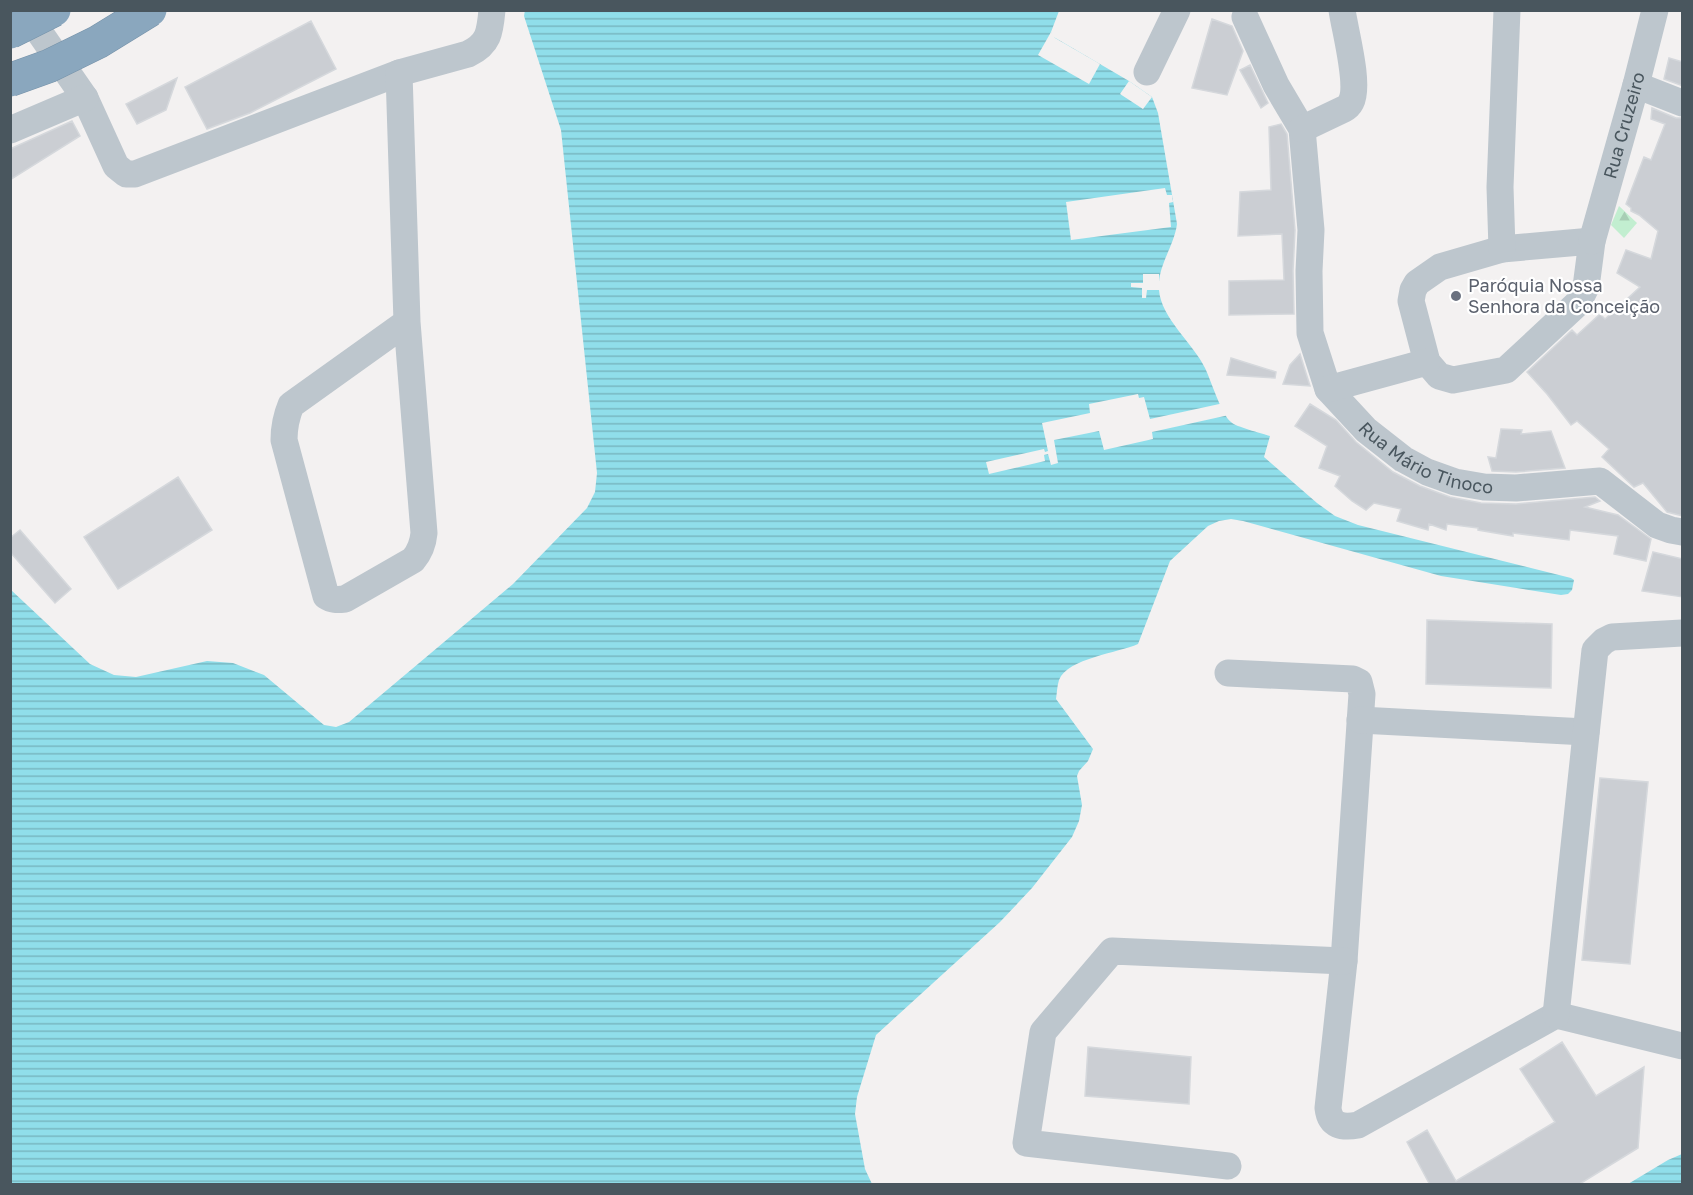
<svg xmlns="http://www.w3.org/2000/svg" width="1693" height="1195" viewBox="0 0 1693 1195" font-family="'Golos Text',sans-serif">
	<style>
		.forest { fill: url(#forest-firs) }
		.water { fill: url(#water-rules) }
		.pier { fill: #f3f1f1 }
		.building { fill: #cbced3; stroke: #d5d8dc; stroke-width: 1.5 }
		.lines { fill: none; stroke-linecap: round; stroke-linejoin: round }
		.minor { stroke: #bdc6cd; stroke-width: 27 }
		.highway-bridge-casing { stroke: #7692a9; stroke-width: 34; stroke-linecap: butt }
		.highway-bridge { stroke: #8aa7be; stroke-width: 33 }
		.worship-dot { fill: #6b7280; stroke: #fff; stroke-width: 2 }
		.labels { text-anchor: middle; stroke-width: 4.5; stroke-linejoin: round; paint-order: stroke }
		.street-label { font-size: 18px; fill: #49565e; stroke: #fff }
		.worship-label { font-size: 18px; fill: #5b616d; stroke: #fff; text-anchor: start }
	</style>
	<defs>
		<pattern id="forest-firs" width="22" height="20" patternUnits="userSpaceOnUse" patternTransform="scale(1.5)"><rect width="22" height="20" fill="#c2eed0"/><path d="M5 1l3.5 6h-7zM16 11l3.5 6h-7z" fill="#a8ceb5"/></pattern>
		<pattern id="water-rules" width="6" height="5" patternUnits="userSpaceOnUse" patternTransform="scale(1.5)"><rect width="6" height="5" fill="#90deea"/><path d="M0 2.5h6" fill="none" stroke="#78b7c1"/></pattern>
	</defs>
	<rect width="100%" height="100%" fill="#f3f1f1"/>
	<!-- forest -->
	<path class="forest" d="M 1619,206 L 1637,223 L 1624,238 L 1611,225 Z"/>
	<!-- water -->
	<path class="water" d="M 525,10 L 1059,11 L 1051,32 L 1052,36 L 1129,81 L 1152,97 L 1158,113 L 1177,224 C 1174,247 1157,266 1159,290 C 1161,318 1193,343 1205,368 C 1211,380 1221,414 1231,422 C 1236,427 1261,433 1270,436 L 1264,457 L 1317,503 L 1335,516 L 1358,525 L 1571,578 L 1574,580 L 1572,590 L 1568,594 L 1561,595 L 1441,576 L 1243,521 L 1231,519 L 1219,521 L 1208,526 L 1170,561 L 1138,644 C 1118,653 1068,658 1059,680 C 1057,686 1057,693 1056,699 L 1093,749 L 1088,761 L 1079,771 L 1077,776 L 1082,805 L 1079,821 L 1072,837 L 1032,888 L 1000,922 L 876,1035 L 857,1097 L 855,1114 L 865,1169 L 872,1184 L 11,1184 L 10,589 L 90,664 L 114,675 L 136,677 L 207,661 L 233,663 L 264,675 L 324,725 L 336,727 L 349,722 L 513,584 L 587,508 L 595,492 L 597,473 L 561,130 L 524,16 Z
		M 1682,1154 L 1682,1184 L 1628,1184 L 1668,1160 Z"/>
	<!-- pier -->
	<path class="pier" d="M 1051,32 L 1055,38 L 1100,64 L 1089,84 L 1038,55 Z
		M 1129,81 L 1152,97 L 1143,109 L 1120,94 Z
		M 1165,188 L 1167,195 L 1172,195 L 1173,202 L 1169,203 L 1171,227 L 1071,240 L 1066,202 Z
		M 1143,274 L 1159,274 L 1159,290 L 1147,290 L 1146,298 L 1142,298 L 1142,288 L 1131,287 L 1131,283 L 1143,283 Z
		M 1138,394 L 1139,398 L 1144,397 L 1150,419 L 1224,403 L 1229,415 L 1152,432 L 1153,439 L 1104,450 L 1099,431 L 1054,440 L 1058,463 L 1051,465 L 1048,454 L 1044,455 L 1045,461 L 989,474 L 986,462 L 1044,449 L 1045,452 L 1048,451 L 1042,423 L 1090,413 L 1089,404 Z"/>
	<!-- building -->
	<path class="building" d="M 1212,19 L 1232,26 L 1243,51 L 1227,95 L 1192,88 Z
		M 311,21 L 336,69 L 250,113 L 207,129 L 185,87 Z
		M 1669,58 L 1683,62 L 1683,86 L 1664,79 Z
		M 1250,65 L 1268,103 L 1261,108 L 1240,70 Z
		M 177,78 L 166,110 L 137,124 L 126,104 Z
		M 1652,108 L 1676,118 L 1683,118 L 1683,516 L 1667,512 L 1643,483 L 1634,487 L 1602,457 L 1609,449 L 1577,421 L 1571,425 L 1547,394 L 1527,372 L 1572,330 L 1577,335 L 1600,314 L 1605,319 L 1640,287 L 1617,273 L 1626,250 L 1651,259 L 1658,231 L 1639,215 L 1631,211 L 1631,208 L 1626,204 L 1644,157 L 1651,160 L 1665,124 L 1651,119 Z
		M 72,121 L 80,136 L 10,180 L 10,149 Z
		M 1281,124 L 1287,134 L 1295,230 L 1293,271 L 1294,314 L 1229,315 L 1229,281 L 1284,280 L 1282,234 L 1238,236 L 1240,192 L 1271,190 L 1269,127 Z
		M 1300,354 L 1310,386 L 1283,384 L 1290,365 Z
		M 1231,358 L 1276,372 L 1275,378 L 1227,375 Z
		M 1310,404 L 1336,420 L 1356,442 L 1393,472 L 1420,486 L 1450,497 L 1481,503 L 1516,504 L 1595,497 L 1600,501 L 1585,507 L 1618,515 L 1651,539 L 1646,561 L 1614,554 L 1618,536 L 1570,530 L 1569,540 L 1513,533 L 1513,536 L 1478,530 L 1478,528 L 1447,524 L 1446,530 L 1429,524 L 1428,530 L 1397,521 L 1401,509 L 1374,503 L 1366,510 L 1352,501 L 1335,486 L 1340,476 L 1319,468 L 1327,446 L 1295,426 Z
		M 1501,429 L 1522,430 L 1521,434 L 1551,431 L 1565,468 L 1516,472 L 1492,471 L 1488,457 L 1496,458 Z
		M 178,477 L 212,530 L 118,589 L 84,537 Z
		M 20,530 L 71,589 L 55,603 L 10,552 L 10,538 Z
		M 1653,552 L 1683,559 L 1683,597 L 1642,591 Z
		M 1427,620 L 1552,624 L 1551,688 L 1426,684 Z
		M 1600,778 L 1648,782 L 1630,964 L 1582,960 Z
		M 1562,1042 L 1596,1096 L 1644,1067 L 1638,1148 L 1578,1185 L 1430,1185 L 1407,1142 L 1427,1130 L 1456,1181 L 1555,1122 L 1520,1069 Z
		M 1088,1047 L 1191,1057 L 1189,1104 L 1085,1096 Z"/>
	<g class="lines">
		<!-- minor -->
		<g class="minor">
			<path d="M 24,10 L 85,98 L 116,166 L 126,174 L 135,174 L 399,73"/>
			<path id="s1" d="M 1245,17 L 1276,85 L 1302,129 L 1311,230 L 1309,271 L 1310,333 L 1328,389 L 1366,430 L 1403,459 L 1427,472 L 1455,482 L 1484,487 L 1516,488 L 1600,481 L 1657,525 L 1671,530 L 1682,532"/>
			<path d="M 1147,72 L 1177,10"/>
			<path d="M 1636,85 L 1682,103"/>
			<path d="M 1302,129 L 1344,109 C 1348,107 1349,106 1351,102 C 1360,85 1345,31 1342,10"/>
			<path d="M 10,130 L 85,98"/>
			<path d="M 1592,241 L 1586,287 L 1578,303 L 1506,370 L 1453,380 L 1439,376 L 1427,362 L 1411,301 L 1413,290 L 1417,283 L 1440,267 L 1502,249 Z"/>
			<path id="s2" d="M 1592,241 L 1636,85 L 1655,10"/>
			<path d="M 1502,249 L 1500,187 L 1507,10"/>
			<path d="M 407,322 L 291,405 C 286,417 284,427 284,440 L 326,596 C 332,600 337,600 345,599 L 413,560 C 420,552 423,544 424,533 L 407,322 L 399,73 L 468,54 C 489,44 490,32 492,10"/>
			<path d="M 1328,389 L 1427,362"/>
			<path d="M 1228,673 L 1353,679 L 1359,682 L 1362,694 L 1344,961 L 1328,1108 C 1330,1126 1342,1128 1358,1125 L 1556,1015 L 1682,1046"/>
			<path d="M 1360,720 L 1586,732"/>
			<path d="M 1556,1015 L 1595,650 L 1604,641 L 1612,637 L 1682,633"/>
			<path d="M 1228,1166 L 1026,1143 L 1043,1032 L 1112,951 L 1344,961"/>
		</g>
		<!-- highway-bridge casing -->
		<g class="highway-bridge-casing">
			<path id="highway-bridge" d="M 10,32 L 54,10
				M 10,80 L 49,66 L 98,42 L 150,10"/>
		</g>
		<!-- highway-bridge -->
		<use href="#highway-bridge" class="highway-bridge"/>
	</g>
	<!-- markers -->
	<circle class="worship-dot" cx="1456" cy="296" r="6"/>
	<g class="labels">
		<!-- street labels -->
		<g class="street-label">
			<text dy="6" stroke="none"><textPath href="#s2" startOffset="120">Rua Cruzeiro</textPath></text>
			<text dy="6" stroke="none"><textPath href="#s1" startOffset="513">Rua Mário Tinoco</textPath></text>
		</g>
		<!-- worship labels -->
		<g class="worship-label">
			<text x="1468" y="292">Paróquia Nossa<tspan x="1468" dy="21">Senhora da Conceição</tspan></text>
		</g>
	</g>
	<!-- border -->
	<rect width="1693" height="1195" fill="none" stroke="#49565e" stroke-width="24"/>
</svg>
